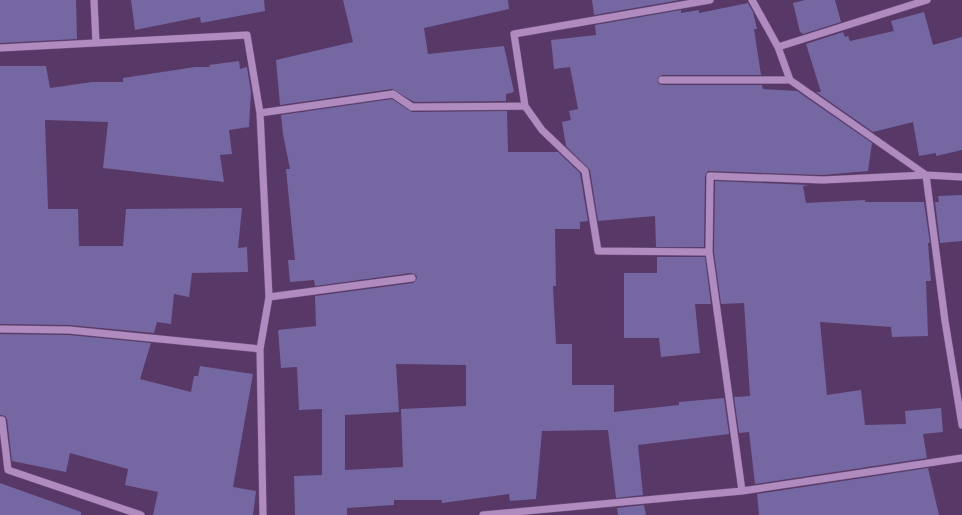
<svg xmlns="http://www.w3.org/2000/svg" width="962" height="515" viewBox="0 0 962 515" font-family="'Golos Text',sans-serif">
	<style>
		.building { fill: #7567a1; fill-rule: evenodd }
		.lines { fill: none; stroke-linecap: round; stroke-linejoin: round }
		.minor-casing { stroke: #6f547b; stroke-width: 8 }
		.minor { stroke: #af8bc0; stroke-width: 7 }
	</style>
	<rect width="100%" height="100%" fill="#583867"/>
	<!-- building -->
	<path class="building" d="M 0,0 L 76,0 L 77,39 L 0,43 Z
		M 131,0 L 264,0 L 265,11 L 201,23 L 200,17 L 135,30 Z
		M 343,0 L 508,0 L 509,9 L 424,28 L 428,54 L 504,46 L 514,92 L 506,94 L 506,101 L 414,102 L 392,89 L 280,105 L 276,60 L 353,42 Z
		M 592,0 L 680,0 L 594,15 Z
		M 805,0 L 835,0 L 841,22 L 803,34 L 800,32 L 793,3 Z
		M 748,3 L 753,12 L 757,29 L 754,29 L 761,75 L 662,75 L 658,78 L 658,83 L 662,85 L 762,85 L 763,89 L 797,91 L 872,143 L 868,171 L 823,175 L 708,171 L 705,176 L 704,247 L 656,247 L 655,216 L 598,221 L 590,170 L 566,146 L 562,122 L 571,120 L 569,111 L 578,109 L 570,67 L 554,69 L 551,40 L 596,35 L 595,25 L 681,10 L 681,13 L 699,10 L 699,13 Z
		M 924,12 L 933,45 L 962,37 L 962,150 L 936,156 L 936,153 L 919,156 L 913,122 L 873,132 L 816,92 L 821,92 L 806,44 L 843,32 L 845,37 L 848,36 L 850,41 L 894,31 L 891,21 Z
		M 239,61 L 240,69 L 247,67 L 251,92 L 249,127 L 229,130 L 232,154 L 220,155 L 224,182 L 103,168 L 108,122 L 45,120 L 48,209 L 78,209 L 79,246 L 123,246 L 126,209 L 242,208 L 238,248 L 247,247 L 248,272 L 192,273 L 189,297 L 174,294 L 171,324 L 157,322 L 154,333 L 69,325 L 0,324 L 0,66 L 46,66 L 50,88 L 92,82 L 123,82 L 123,78 L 195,67 L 210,67 L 209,65 Z
		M 392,99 L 412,112 L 507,111 L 508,152 L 558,152 L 580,173 L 588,221 L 580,222 L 580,229 L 555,229 L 556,286 L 553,286 L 556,344 L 572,344 L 572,385 L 614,385 L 614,412 L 679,405 L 679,402 L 724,398 L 729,434 L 638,445 L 643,495 L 616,498 L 608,430 L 542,431 L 536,499 L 510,501 L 509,494 L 442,503 L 442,500 L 394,500 L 394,505 L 347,508 L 347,515 L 295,515 L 294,476 L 322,475 L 322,409 L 299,410 L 297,367 L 281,368 L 278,330 L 316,326 L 315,296 L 413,283 L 417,278 L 416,275 L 411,273 L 315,286 L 314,280 L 290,282 L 288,260 L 295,260 L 286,169 L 290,169 L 283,134 L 281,115 ZM 396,364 L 466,365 L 466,406 L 401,409 L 403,467 L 345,470 L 345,415 L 399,412 Z
		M 715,181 L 809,185 L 803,186 L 806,203 L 865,200 L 865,202 L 924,202 L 930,243 L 928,243 L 931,281 L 926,281 L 928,336 L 892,337 L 891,327 L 820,322 L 827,395 L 861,390 L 865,425 L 906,424 L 905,411 L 941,408 L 943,432 L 923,434 L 927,458 L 755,484 L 749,432 L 739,433 L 734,397 L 750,396 L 744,303 L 721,304 L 714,252 Z
		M 962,195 L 962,241 L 940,243 L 935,202 L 939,202 L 938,196 Z
		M 657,257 L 705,257 L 711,304 L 695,304 L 700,353 L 661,357 L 659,338 L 624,338 L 624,273 L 657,273 Z
		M 0,334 L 69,335 L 151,343 L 140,379 L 191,392 L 194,376 L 198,376 L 200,366 L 253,374 L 233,487 L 256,491 L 253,515 L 153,515 L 158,492 L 125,485 L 128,469 L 70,453 L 66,472 L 12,461 L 7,419 L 5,416 L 0,415 Z
		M 928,468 L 939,515 L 759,515 L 757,494 Z
		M 0,483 L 81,512 L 81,515 L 0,515 Z
		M 644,505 L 646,515 L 618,515 L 617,508 Z"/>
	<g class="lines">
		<!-- minor casing -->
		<g class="minor-casing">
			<path id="minor" d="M 94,0 L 96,43
				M 752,0 L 778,47 L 790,80 L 926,175 L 962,177
				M 778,47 L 927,0
				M 0,48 L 247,35 L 260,113 L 269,297 L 260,349 L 263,515
				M 662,80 L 790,80
				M 525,106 L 542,130 L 585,171 L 598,251 L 709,252
				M 260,113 L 393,94 L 412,107 L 525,106 L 514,34 L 710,0
				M 269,297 L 412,278
				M 0,329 L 69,330 L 260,349
				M 0,420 L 2,420 L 8,470 L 141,515
				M 742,491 L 709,252 L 710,176 L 823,180 L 926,175 L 945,321 L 962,425
				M 483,515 L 742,491 L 962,458"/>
		</g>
		<!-- minor -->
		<use href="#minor" class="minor"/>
	</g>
</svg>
